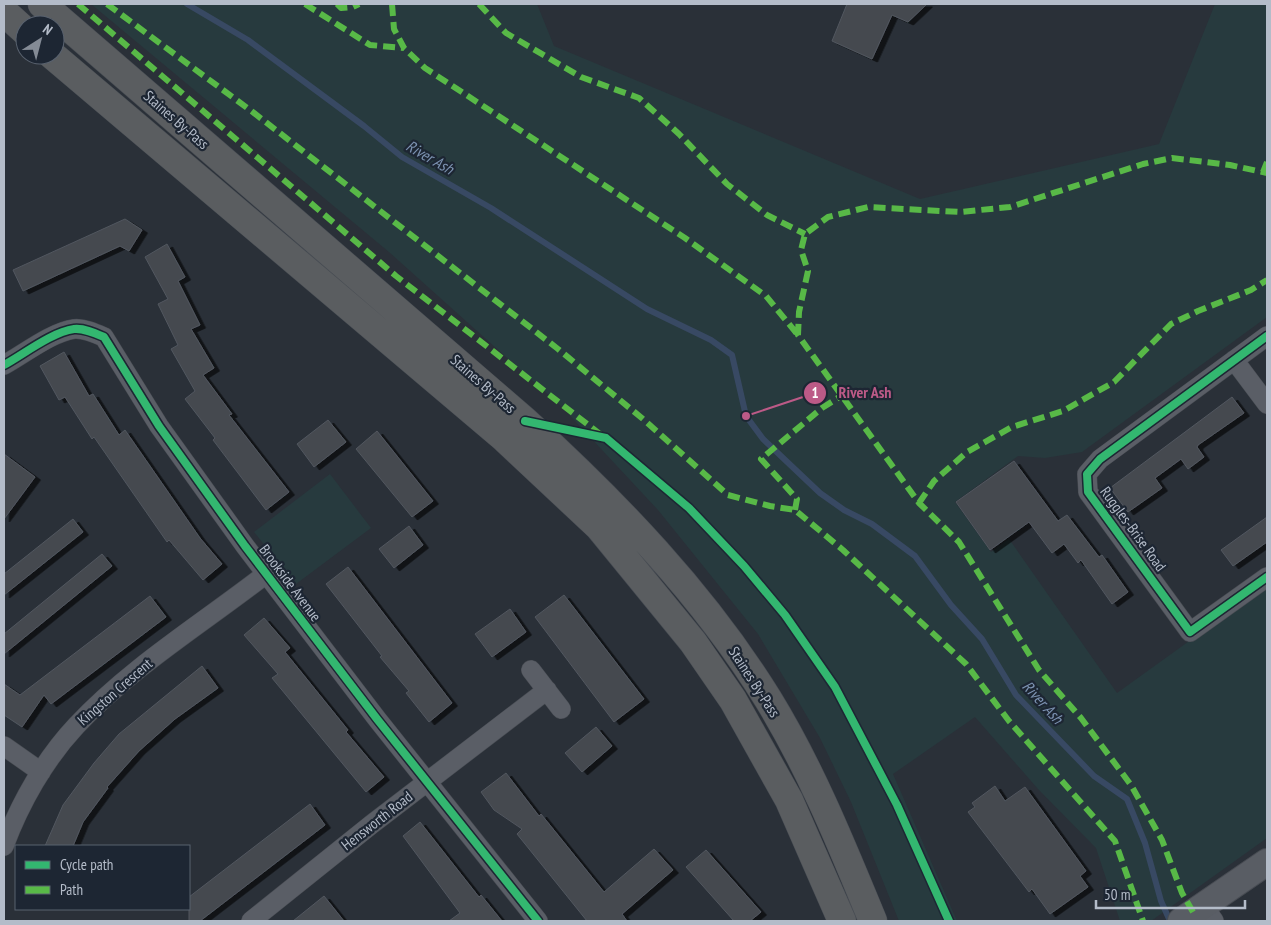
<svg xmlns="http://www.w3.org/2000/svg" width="1271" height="925" viewBox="0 0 1271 925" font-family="'PT Sans Narrow',sans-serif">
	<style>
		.green { fill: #273a3e }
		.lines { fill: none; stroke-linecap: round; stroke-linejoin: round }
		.stream { stroke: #384963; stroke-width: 6 }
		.building { fill: #444950; stroke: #52575f; filter: url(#shadow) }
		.street-casing { stroke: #484c53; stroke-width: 20 }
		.secondary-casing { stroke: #484c53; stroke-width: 28 }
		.highway-casing { stroke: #474c53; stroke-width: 29 }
		.street { stroke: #5a5e66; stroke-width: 19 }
		.secondary { stroke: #595d64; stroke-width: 26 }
		.highway { stroke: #5a5d60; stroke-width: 28 }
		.quiet { stroke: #58b947; stroke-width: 6; stroke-dasharray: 12 6; stroke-linecap: butt }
		.cycleway-casing { stroke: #1d2633; stroke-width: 11 }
		.cycleway { stroke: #33b770; stroke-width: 8 }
		.labels { text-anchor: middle; stroke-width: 4.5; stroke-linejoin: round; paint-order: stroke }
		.street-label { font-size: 15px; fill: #b4bcc9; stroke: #1d2633 }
		.water-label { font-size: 16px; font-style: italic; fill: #7c92b1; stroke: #1d2633 }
		.leader { fill: none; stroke: #bc5a87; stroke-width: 2 }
		.callout-dot { fill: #bc5a87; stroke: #1d2633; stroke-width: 2 }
		.mark-label { font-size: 15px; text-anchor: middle; font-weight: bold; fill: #fff }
		.callout-label { font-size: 16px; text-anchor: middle; font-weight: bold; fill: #bc5a87; stroke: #1d2633; stroke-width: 4.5; stroke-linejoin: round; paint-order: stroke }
	</style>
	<defs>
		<filter id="shadow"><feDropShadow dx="5.5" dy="3" stdDeviation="0" flood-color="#0009"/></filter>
	</defs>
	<rect width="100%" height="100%" fill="#2a3038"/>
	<!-- green -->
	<path class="green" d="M 91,4 L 537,4 L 554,46 L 920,199 L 1159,144 L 1215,4 L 1267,4 L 1267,317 L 1082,452 L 1045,458 L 1018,456 L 955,502 L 991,552 L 1009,539 L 1117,693 L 1267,585 L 1267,838 L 1151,921 L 1120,921 L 1096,848 L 1038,789 L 975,717 L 893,774 L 957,921 L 899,921 L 851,802 L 820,738 L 758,634 L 658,510 L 562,407 L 389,252 Z
		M 330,474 L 371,528 L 296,584 L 254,532 Z"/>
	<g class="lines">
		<!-- stream -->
		<path class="stream" d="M 187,4 L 248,40 L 364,126 L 402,157 L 491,208 L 647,309 L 711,340 L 732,355 L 746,416 L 763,439 L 820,493 L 844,510 L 872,524 L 915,556 L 951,605 L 982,639 L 1016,695 L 1094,776 L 1127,799 L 1145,843 L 1161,901 L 1170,921"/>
	</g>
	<!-- building -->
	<path class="building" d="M 847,4 L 927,4 L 908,22 L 892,15 L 872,59 L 832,41 Z
		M 125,219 L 142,230 L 129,251 L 120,246 L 23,291 L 13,270 Z
		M 167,244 L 185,277 L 178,281 L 200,325 L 191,329 L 214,368 L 203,375 L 232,414 L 229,415 L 289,492 L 266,510 L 213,440 L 215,438 L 185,399 L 195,391 L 171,349 L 178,345 L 158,304 L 168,299 L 145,257 Z
		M 64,352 L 89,396 L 93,394 L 119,435 L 125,430 L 200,538 L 222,564 L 203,580 L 169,540 L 167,542 L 94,437 L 92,439 L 65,397 L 59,400 L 40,366 Z
		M 1232,397 L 1244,413 L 1198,445 L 1197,447 L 1204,457 L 1188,469 L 1181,459 L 1155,478 L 1162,488 L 1128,512 L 1110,488 Z
		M 328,420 L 346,442 L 314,467 L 297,444 Z
		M 377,431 L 433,501 L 412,517 L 356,449 Z
		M 4,454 L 35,477 L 4,519 Z
		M 1014,461 L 1058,521 L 1067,515 L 1099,557 L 1102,555 L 1128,592 L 1112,604 L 1081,560 L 1078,563 L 1064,544 L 1052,553 L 1029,522 L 990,550 L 956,502 Z
		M 1267,517 L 1267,542 L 1233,566 L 1221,550 Z
		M 73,519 L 83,532 L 4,595 L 4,574 Z
		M 409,526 L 423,545 L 394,568 L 379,549 Z
		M 102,554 L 112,566 L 4,654 L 4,634 Z
		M 348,567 L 452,703 L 429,722 L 406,693 L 409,691 L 380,657 L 382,656 L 326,584 Z
		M 564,595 L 644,699 L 614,722 L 535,617 Z
		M 150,596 L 166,617 L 51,704 L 44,695 L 22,727 L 4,715 L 4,684 L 20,695 Z
		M 510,609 L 526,632 L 492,657 L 475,634 Z
		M 264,618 L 290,648 L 285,652 L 348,730 L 346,732 L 384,777 L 366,792 L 272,678 L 278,674 L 244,635 Z
		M 202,666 L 218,688 L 175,719 L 139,751 L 107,787 L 108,788 L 83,822 L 73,846 L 45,846 L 63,805 L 94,763 L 119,734 Z
		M 596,727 L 612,746 L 582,772 L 565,753 Z
		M 506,773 L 539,816 L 541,814 L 604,892 L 654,849 L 673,870 L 622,914 L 627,921 L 587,921 L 517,834 L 522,829 L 494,810 L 481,792 Z
		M 995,786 L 1005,801 L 1025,787 L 1086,871 L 1080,876 L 1088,887 L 1050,914 L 1032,889 L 1029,892 L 968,812 L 975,807 L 972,803 Z
		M 310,804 L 325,825 L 200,921 L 189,921 L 189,897 Z
		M 420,822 L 479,897 L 481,895 L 502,921 L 449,921 L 460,913 L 403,836 Z
		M 706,850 L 761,912 L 750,921 L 734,921 L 686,867 Z
		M 324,896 L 344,921 L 293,921 Z"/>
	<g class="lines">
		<!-- street casing -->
		<g class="street-casing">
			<path id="street" d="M 1267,336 L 1100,459 L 1087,474 L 1088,492 L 1190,632 L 1267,577
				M 1234,360 L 1267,404
				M 4,365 C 24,354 52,332 74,329 C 84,328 95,333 104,337 L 159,426 L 245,546 L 377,719 L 538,921
				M 531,670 L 561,709
				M 4,746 L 41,772
				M 4,846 C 20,803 45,759 76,726 C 131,667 203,623 266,574
				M 1203,905 L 1214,921
				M 251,921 L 372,824 L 547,690"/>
		</g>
		<!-- secondary casing -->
		<g class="secondary-casing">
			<path id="secondary" d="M 1181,921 L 1267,862"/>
		</g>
		<!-- highway casing -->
		<g class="highway-casing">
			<path id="highway" d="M 42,4 L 525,421 C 616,504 703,594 768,699 C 811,769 842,846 873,921
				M 4,12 L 25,31
				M 52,55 L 503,437 L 599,527 L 693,642 L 733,700 L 789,800 L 842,921"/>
		</g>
		<!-- street -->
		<use href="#street" class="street"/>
		<!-- secondary -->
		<use href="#secondary" class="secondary"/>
		<!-- highway -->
		<use href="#highway" class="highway"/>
		<!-- quiet -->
		<path class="quiet" d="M 78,4 L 396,276 L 600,434
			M 107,4 L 254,113 L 558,349 L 643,419 L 728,495 L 770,506 L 795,510 L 843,550 L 966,664 L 1009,721 L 1115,841 L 1143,921
			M 305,4 L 370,45 L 404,48
			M 337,4 L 341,8 L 353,7 L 359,4
			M 392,4 L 394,29 L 404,48 L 425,68 L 685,238 L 766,296 L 798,335
			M 479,4 L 506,33 L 581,77 L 639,98 L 679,134 L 727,184 L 767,215 L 805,234
			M 1263,172 L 1267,162
			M 919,503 L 934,481 L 967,452 L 1012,427 L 1063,411 L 1114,382 L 1171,324 L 1198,311 L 1251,290 L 1267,280
			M 795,510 L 797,499 L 761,459 L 822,408 L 841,396
			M 1193,912 L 1182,893 L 1162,840 L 1131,785 L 1081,718 L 1039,670 L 959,542 L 919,503 L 798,335 L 799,312 L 808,271 L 801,250 L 805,234 L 828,217 L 868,207 L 960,212 L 1010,207 L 1143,164 L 1172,158 L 1230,165 L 1267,173"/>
		<!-- cycleway casing -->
		<g class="cycleway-casing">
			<path id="cycleway" d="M 1267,336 L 1100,459 L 1087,474 L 1088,492 L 1190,632 L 1267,577
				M 4,365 C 24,354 52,332 74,329 C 84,328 95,333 104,337 L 159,426 L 245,546 L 377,719 L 538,921
				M 525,421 L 606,438 L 689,508 L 744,566 L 785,615 L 835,687 L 897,805 L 949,921"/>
		</g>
		<!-- cycleway -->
		<use href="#cycleway" class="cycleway"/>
	</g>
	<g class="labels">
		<!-- street labels -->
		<g class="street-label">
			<text transform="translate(176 120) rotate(41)" y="5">Staines By-Pass</text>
			<text transform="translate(483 384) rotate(41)" y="5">Staines By-Pass</text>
			<text transform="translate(1133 529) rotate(54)" y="5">Ruggles-Brise Road</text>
			<text transform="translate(290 583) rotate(53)" y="5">Brookside Avenue</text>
			<text transform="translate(754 682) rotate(57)" y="5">Staines By-Pass</text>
			<text transform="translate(115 692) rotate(-41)" y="5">Kingston Crescent</text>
			<text transform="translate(377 821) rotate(-38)" y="5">Hensworth Road</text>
		</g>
		<!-- water labels -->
		<g class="water-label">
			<text transform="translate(430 157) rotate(30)" y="6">River Ash</text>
			<text transform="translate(1043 702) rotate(48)" y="6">River Ash</text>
		</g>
	</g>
	<!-- callouts -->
	<path class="leader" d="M746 416L815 393"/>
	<g class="callout-dot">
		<circle cx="746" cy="416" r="5"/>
		<circle cx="815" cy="393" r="12"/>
	</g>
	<g class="mark-label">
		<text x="815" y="398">1</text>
	</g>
	<g class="callout-label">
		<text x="865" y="398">River Ash</text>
	</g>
	<!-- border -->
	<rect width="1271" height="925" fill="none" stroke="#b4bcc9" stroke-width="10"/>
	<!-- legend -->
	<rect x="15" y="845" width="175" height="65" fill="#1d2633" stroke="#59626f"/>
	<rect x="25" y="861" width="25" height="8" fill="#33b770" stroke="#59626f"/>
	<text x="60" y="870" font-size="15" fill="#b4bcc9">Cycle path</text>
	<rect x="25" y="886" width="25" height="8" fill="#58b947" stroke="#59626f"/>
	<text x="60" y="895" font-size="15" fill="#b4bcc9">Path</text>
	<!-- north arrow -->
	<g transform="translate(40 40) rotate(36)"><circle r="24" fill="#1d2633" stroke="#59626f"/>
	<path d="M0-4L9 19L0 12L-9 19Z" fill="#848b96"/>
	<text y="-8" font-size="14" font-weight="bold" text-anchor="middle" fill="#b4bcc9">N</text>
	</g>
	<!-- scale -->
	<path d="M1096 900v8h149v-8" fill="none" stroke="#b4bcc9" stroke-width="2.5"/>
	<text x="1104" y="900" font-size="15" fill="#b4bcc9" stroke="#1d2633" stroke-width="4" paint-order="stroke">50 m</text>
</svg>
